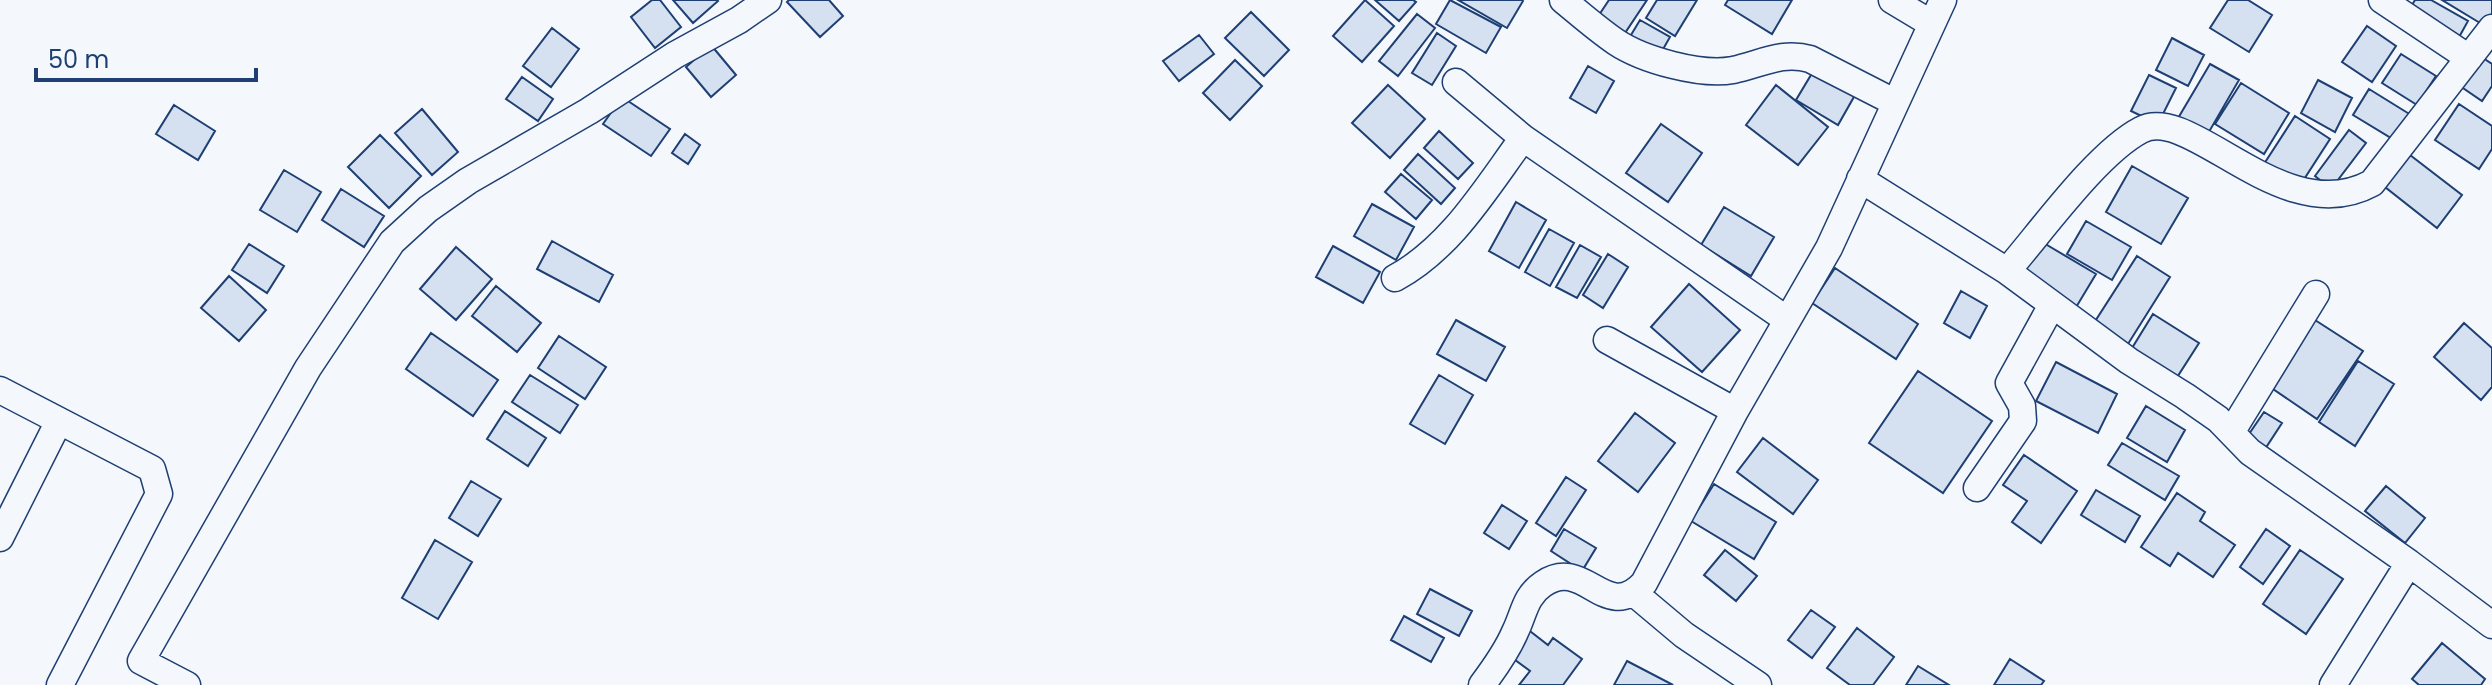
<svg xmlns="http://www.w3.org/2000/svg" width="2492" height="685" viewBox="0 0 2492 685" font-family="Poppins,sans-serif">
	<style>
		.building { fill: #d5e0f0; stroke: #1d3f73; stroke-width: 2 }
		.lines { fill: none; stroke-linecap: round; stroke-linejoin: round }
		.street-casing { stroke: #1d3f73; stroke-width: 29 }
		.street { stroke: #f4f7fb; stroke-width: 26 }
	</style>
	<rect width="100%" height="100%" fill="#f4f7fb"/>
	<!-- building -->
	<path class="building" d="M 652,0 L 660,0 L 681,27 L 655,48 L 631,17 Z
		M 673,0 L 717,0 L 718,1 L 693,23 Z
		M 789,0 L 829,0 L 843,16 L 820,37 L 787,2 Z
		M 1365,0 L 1394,26 L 1362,62 L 1333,36 Z
		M 1375,0 L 1413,0 L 1416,2 L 1399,21 Z
		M 1450,0 L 1501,27 L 1486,53 L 1436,24 Z
		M 1458,0 L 1522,0 L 1523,1 L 1507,28 Z
		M 1609,0 L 1647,0 L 1623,36 L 1597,18 Z
		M 1657,0 L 1697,0 L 1675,36 L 1646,18 Z
		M 1728,0 L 1792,0 L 1772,34 L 1725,5 Z
		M 2228,0 L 2248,0 L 2272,15 L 2249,52 L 2210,28 Z
		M 2415,0 L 2431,0 L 2468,21 L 2458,39 L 2409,10 Z
		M 2442,0 L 2492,0 L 2492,15 L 2485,26 Z
		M 1251,12 L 1289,50 L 1264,76 L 1225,38 Z
		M 1417,14 L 1435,28 L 1398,76 L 1379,61 Z
		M 1640,20 L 1670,37 L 1658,58 L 1628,40 Z
		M 2367,26 L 2396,46 L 2372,82 L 2342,62 Z
		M 552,28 L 579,49 L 551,87 L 523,66 Z
		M 1437,33 L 1456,46 L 1432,85 L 1412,73 Z
		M 1199,35 L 1214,54 L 1179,81 L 1163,61 Z
		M 2172,38 L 2204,55 L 2188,86 L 2156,70 Z
		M 711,45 L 736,75 L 711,97 L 686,67 Z
		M 2401,54 L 2436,76 L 2417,105 L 2382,83 Z
		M 2480,56 L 2492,64 L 2492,86 L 2482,101 L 2460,86 Z
		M 1235,60 L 1262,86 L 1230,120 L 1203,93 Z
		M 2210,64 L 2239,80 L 2206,137 L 2177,120 Z
		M 1588,66 L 1614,81 L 1596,113 L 1570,98 Z
		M 1814,70 L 1855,95 L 1838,125 L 1796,100 Z
		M 2149,75 L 2176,88 L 2158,124 L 2131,111 Z
		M 522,77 L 553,99 L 538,121 L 506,99 Z
		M 2318,80 L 2352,98 L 2335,132 L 2301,113 Z
		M 2241,83 L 2289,113 L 2264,154 L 2215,124 Z
		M 1388,85 L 1425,119 L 1390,158 L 1352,123 Z
		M 1776,85 L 1828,127 L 1798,165 L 1746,125 Z
		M 2369,89 L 2411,115 L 2396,141 L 2353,115 Z
		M 622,97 L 670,129 L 651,156 L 603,124 Z
		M 2459,104 L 2492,126 L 2492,149 L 2479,169 L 2435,140 Z
		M 174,105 L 215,131 L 198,160 L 156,134 Z
		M 422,109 L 458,152 L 432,175 L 395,133 Z
		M 2295,116 L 2330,139 L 2299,187 L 2264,164 Z
		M 1661,124 L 1702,153 L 1668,202 L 1626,173 Z
		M 2349,130 L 2366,143 L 2331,189 L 2315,176 Z
		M 1439,131 L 1473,163 L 1458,179 L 1424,148 Z
		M 685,134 L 700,145 L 688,164 L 672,153 Z
		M 380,135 L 421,176 L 389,208 L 348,167 Z
		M 1418,154 L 1455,188 L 1441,204 L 1404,170 Z
		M 2410,155 L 2462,195 L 2437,228 L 2385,187 Z
		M 2132,166 L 2188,198 L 2161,244 L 2106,212 Z
		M 284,170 L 321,192 L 297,232 L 260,210 Z
		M 1401,174 L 1432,200 L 1416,219 L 1385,192 Z
		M 341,189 L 384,216 L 364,247 L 322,220 Z
		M 1516,202 L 1546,220 L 1519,268 L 1489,251 Z
		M 1372,204 L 1414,227 L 1396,260 L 1354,236 Z
		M 1724,207 L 1774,237 L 1751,276 L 1701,245 Z
		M 2086,221 L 2131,247 L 2112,280 L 2067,254 Z
		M 1549,229 L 1574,243 L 1550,286 L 1525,272 Z
		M 552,241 L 613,275 L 599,302 L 537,269 Z
		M 2042,242 L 2096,274 L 2075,309 L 2021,277 Z
		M 249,244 L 284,266 L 267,293 L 232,270 Z
		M 1580,245 L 1601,257 L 1577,298 L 1556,287 Z
		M 1333,246 L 1380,272 L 1363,303 L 1316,277 Z
		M 456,247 L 492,279 L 456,320 L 420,289 Z
		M 1608,254 L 1628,267 L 1603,308 L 1583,295 Z
		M 2137,256 L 2170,277 L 2128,344 L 2094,323 Z
		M 1835,268 L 1918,324 L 1896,359 L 1812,303 Z
		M 229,276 L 266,310 L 239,341 L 201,308 Z
		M 1689,284 L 1740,330 L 1702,372 L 1651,327 Z
		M 496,286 L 541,323 L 517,352 L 472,316 Z
		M 1961,291 L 1987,306 L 1970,338 L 1944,323 Z
		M 2153,314 L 2199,343 L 2174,382 L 2129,353 Z
		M 1456,320 L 1505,347 L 1486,381 L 1437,354 Z
		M 2315,320 L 2363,351 L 2317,419 L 2270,387 Z
		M 2464,323 L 2492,348 L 2492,387 L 2481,400 L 2434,357 Z
		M 431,333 L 498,380 L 473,416 L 406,369 Z
		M 559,336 L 606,367 L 585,399 L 538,368 Z
		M 2358,361 L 2394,384 L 2355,446 L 2319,422 Z
		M 2056,362 L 2117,394 L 2098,433 L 2036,401 Z
		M 1918,371 L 1992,421 L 1943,493 L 1869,443 Z
		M 530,375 L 578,405 L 560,433 L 512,402 Z
		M 1439,375 L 1473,395 L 1445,444 L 1410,424 Z
		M 2146,406 L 2185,430 L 2167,462 L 2127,438 Z
		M 505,411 L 546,438 L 528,466 L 487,439 Z
		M 2264,412 L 2282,423 L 2265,449 L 2247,437 Z
		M 1635,413 L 1675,443 L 1638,492 L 1598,461 Z
		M 1763,438 L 1818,480 L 1793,514 L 1737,472 Z
		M 2122,443 L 2179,476 L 2165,500 L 2108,465 Z
		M 2024,455 L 2077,491 L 2041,543 L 2012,522 L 2027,501 L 2003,485 Z
		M 1566,477 L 1586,490 L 1556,536 L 1536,523 Z
		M 471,481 L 501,499 L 478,536 L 449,518 Z
		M 1714,484 L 1776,522 L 1754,559 L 1691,521 Z
		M 2386,486 L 2425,518 L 2405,543 L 2365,511 Z
		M 2096,490 L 2140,516 L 2125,542 L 2081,515 Z
		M 2177,493 L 2205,512 L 2200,521 L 2235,545 L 2213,577 L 2178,553 L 2170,566 L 2141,547 Z
		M 1502,505 L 1527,521 L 1509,549 L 1484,533 Z
		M 1564,529 L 1596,548 L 1582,571 L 1551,551 Z
		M 2266,529 L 2290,546 L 2263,584 L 2240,567 Z
		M 435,540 L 472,562 L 438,619 L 402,598 Z
		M 1725,550 L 1757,576 L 1736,601 L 1704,575 Z
		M 2300,550 L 2343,579 L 2306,634 L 2263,604 Z
		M 1430,589 L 1472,611 L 1459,636 L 1417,614 Z
		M 1811,610 L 1835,627 L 1812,658 L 1788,640 Z
		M 1404,616 L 1444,638 L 1431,662 L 1391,640 Z
		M 1526,628 L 1548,645 L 1553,638 L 1582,659 L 1563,685 L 1519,685 L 1530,671 L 1507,654 Z
		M 1857,628 L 1894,657 L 1873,685 L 1850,685 L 1827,668 Z
		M 2442,643 L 2485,679 L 2481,685 L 2419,685 L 2412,679 Z
		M 2010,659 L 2044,681 L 2041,685 L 1994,685 Z
		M 1627,661 L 1673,685 L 1614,685 Z
		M 1918,666 L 1949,685 L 1906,685 Z"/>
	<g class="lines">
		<!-- street casing -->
		<g class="street-casing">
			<path id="street" d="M 1563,0 C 1580,14 1597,29 1616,42 C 1643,60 1701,76 1733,70 C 1761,64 1782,51 1810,59 L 1894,102
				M 1892,0 L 1932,24
				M 2382,0 L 2469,58
				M 1456,82 L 1523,138 L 1786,319
				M 1860,179 L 2007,271 L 2129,361 L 2185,396 L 2218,419 L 2250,452 L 2409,563 L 2492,625
				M 2007,271 C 2041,232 2097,153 2141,130 C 2191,103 2283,232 2372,183 L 2492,28
				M 1395,278 C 1451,248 1486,188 1523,138
				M 1607,340 L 1735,411
				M 0,390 L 152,469 L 159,494 L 60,685
				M 2232,431 L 2316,294
				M 1977,488 L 2023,421 L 2022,406 L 2009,383 L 2052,305
				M 0,538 L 59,421
				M 1634,593 L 1684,635 L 1758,685
				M 187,685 L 141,661 L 308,368 L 392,242 L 428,209 L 468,181 L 589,111 L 675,55 L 739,20 L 768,0
				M 1482,685 C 1494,669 1507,651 1515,632 C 1524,614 1525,596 1543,584 C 1585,555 1605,625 1644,583 L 1735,411 L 1829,248 L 1943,0
				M 2333,685 L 2409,563"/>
		</g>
		<!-- street -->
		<use href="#street" class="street"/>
	</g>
	<!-- scale -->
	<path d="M36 68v12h220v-12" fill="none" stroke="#1d3f73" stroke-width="4"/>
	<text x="48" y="68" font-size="24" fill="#1d3f73" stroke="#f4f7fb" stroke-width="6" paint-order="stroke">50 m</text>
</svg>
